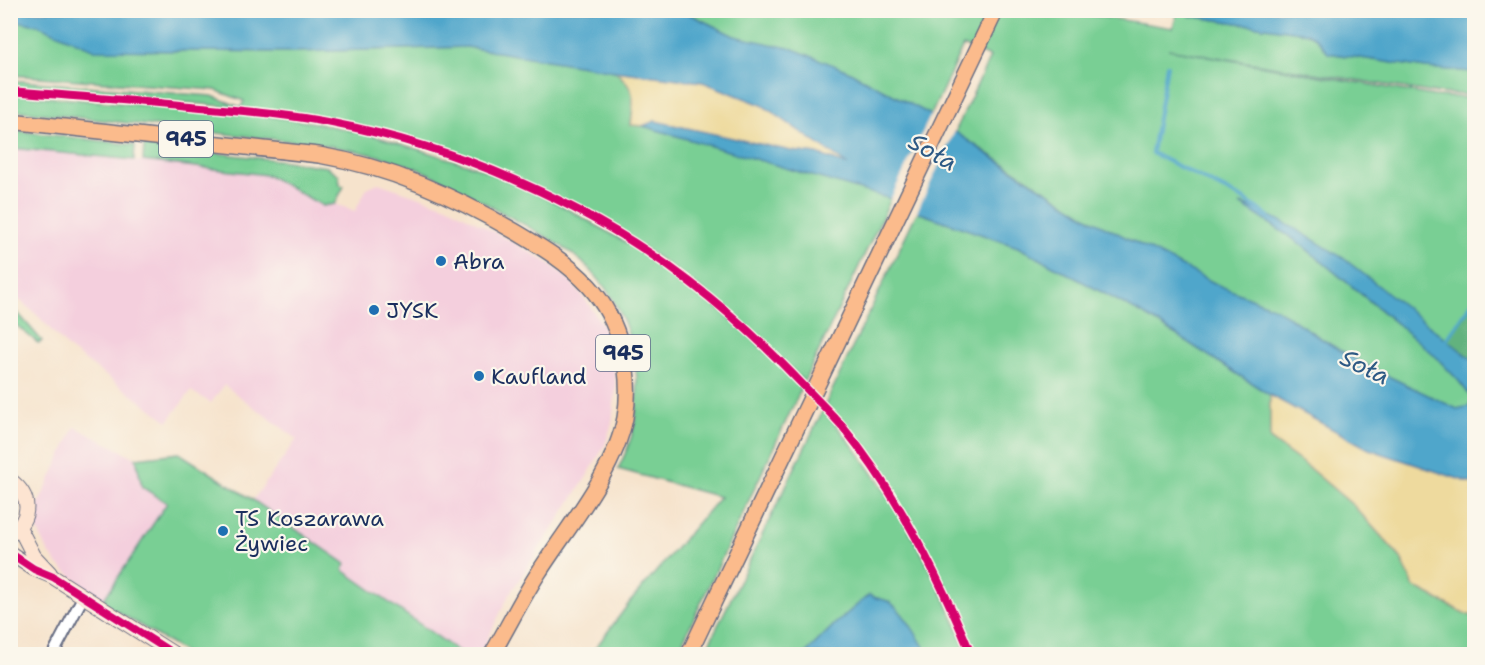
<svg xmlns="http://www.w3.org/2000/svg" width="1485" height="665" viewBox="0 0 1485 665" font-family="'Shantell Sans',sans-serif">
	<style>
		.built { fill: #f4cfdd }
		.green { fill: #79cf94; stroke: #4a7f79; stroke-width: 1.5 }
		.forest { fill: #62b27e; stroke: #3e706e; stroke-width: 1.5 }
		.sand { fill: #eeda9e; stroke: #84847e; stroke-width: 1.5 }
		.water { fill: #4fa6cb; stroke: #356a94; stroke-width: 1.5 }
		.pier { fill: #f6e3cc }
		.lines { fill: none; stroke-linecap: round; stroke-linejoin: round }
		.stream { stroke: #4fa6cb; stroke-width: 4 }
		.street-casing { stroke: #686e84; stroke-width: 14 }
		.secondary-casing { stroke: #686e84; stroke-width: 16 }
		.primary-casing { stroke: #686e84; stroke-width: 18 }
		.street { stroke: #fff; stroke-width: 10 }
		.secondary { stroke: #fde4d1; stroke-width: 14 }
		.primary { stroke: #fbbb8c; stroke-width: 15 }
		.cycleway-casing { stroke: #fbf7ec; stroke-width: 11 }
		.cycleway { stroke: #d6006c; stroke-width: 8 }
		.poi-dot { fill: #1f6fb2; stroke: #fbf7ec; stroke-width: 2 }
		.labels { text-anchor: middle; stroke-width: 4.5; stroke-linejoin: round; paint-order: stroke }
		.shield { fill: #fbf7ec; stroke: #5e6b89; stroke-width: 1.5 }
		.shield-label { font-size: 21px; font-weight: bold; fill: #1b2f5e }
		.poi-label { font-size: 22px; fill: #1b2f5e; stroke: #fbf7ec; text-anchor: start }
		.water-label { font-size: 24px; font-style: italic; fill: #2d5984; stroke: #fbf7ec }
	</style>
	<rect width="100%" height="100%" fill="#fbf7ec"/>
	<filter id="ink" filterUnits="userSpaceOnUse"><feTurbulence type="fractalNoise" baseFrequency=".0167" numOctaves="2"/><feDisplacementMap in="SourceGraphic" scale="12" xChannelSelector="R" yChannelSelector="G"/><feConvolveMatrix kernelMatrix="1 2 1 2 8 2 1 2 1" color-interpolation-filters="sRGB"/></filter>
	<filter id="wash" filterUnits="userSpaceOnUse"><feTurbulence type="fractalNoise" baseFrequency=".008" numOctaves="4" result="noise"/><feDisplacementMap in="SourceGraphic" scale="24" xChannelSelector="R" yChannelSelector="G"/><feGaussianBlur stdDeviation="1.35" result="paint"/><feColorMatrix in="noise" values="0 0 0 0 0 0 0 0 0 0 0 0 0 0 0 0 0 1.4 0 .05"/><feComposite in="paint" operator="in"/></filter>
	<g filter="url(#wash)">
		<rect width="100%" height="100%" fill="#f6e3cc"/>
		<!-- built -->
		<path class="built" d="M 11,148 L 267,175 L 332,205 L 335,204 L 355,211 L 367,188 L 378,183 L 447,206 L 525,249 L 550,264 L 568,279 L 587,302 L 603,326 L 613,361 L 616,388 L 612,423 L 605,445 L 586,478 L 509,595 L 480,654 L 462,654 L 342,570 L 346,564 L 253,500 L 297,439 L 224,385 L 211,403 L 191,391 L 168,421 L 69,349 L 37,315 L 11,293 Z
			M 75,427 L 136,458 L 142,487 L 167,502 L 102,602 L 79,588 L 81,584 L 59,566 L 49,553 L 34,523 L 35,511 Z"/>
		<!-- green -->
		<path class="green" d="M 1083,10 L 1085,14 L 1173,28 L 1178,11 L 1191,11 L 1190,16 L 1307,33 L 1316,38 L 1328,53 L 1426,68 L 1474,72 L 1474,95 L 1435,93 L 1168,49 L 1434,96 L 1474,98 L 1474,300 L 1447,340 L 1343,258 L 1255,208 L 1242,205 L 1298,242 L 1433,354 L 1458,380 L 1472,398 L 1470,406 L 1457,409 L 1371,368 L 1331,345 L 1275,308 L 1220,286 L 1092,220 L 955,132 L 990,57 L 963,46 L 931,115 L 846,70 L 734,36 L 690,14 L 677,11 Z
			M 11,20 L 38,25 L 95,50 L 294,52 L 467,47 L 615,71 C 637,90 634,97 631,125 L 643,126 L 891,199 L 804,382 C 699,272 577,194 432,147 C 397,136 363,126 327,120 C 223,102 116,98 11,89 L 10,80 L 212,96 L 241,107 L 244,101 L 215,90 L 11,75 Z
			M 11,94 L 253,114 L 316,123 L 368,134 L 479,168 L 557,203 L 629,244 L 665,268 L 711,302 L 745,331 L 802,387 L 677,654 L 591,654 L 630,602 L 720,497 L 618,469 C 624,457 630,444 633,431 C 647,364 626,294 570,252 C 548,236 523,224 499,211 C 472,196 446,180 418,169 C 388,156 356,151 325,145 L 11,110 Z
			M 11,130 L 135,145 L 134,160 L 11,148 Z
			M 144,145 L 286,161 L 327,167 L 339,175 L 340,185 L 344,186 L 335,204 L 323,206 L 267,175 L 143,161 Z
			M 917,212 L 1018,247 L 1150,318 L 1270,395 L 1270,439 L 1308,467 L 1354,506 L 1401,558 L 1414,587 L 1466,614 L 1474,616 L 1474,654 L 974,654 C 951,597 922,543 889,490 C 870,460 851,429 825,405 Z
			M 11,305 L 42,341 L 38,343 L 11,321 Z
			M 823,410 C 885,479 935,568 968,654 L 928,654 C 917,638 907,615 891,603 C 884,598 877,600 869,595 L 836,623 L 805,654 L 704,654 Z
			M 179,453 L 253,500 L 346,564 L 343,570 L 462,654 L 187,654 L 102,602 L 167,503 L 142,487 L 136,458 Z"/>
		<!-- forest -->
		<path class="forest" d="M 1474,300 L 1474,361 L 1447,340 Z"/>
		<!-- sand -->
		<path class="sand" d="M 615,71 L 703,82 L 762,105 L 851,166 L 817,154 L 791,151 L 655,121 L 643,126 L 631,125 C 634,97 637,90 615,71 Z
			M 1270,395 L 1369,449 L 1474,484 L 1474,616 L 1466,614 L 1414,587 L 1401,558 L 1354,506 L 1308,467 L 1270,439 Z"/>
		<!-- water -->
		<path class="water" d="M 677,10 L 689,14 L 734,36 L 793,49 L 846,70 L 931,115 L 989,155 L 1092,220 L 1220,286 L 1275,308 L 1331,345 L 1371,368 L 1457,409 L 1470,406 L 1472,398 L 1458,380 L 1433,354 L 1370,301 L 1298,242 L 1240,204 C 1274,214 1312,239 1343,258 L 1474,361 L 1474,484 L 1369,449 L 1270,395 L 1150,318 L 1018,247 L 917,212 L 891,199 L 643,126 L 655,121 L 791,151 L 817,154 L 848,165 L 762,105 L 703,82 L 615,71 L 467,47 L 294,52 L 95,50 L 38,25 L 11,20 L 10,11 Z
			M 1191,10 L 1464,11 L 1474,16 L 1474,72 L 1426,68 L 1328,53 L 1316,38 L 1307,33 L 1190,16 Z
			M 869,595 C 877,600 884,598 891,603 C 905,613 920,640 928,654 L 805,654 L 836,623 Z"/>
		<!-- pier -->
		<path class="pier" d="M 932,112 L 956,129 L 916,214 L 889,202 Z"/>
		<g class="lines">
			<!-- stream -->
			<path class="stream" d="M 1167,65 L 1152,153 L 1243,199 L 1268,216
				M 1444,344 L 1474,300"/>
		</g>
	</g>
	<g filter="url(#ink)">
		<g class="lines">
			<!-- street casing -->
			<g class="street-casing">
				<path id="street" d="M 53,654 L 83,597"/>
			</g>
			<!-- secondary casing -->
			<g class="secondary-casing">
				<path id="secondary" d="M 10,480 C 32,496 32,518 10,535
					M 19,527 L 34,556 L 50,573
					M 10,553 L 34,569 L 53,577 L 174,654"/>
			</g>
			<!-- primary casing -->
			<g class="primary-casing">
				<path id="primary" d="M 10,121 L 319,155 C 390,167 454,196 516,232 C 543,248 568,263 589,286 C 620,320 633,372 625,418 C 614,473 569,525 539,572 C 522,598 508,627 492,654
					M 689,654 L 996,10"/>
			</g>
			<!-- street -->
			<use href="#street" class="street"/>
			<!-- secondary -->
			<use href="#secondary" class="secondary"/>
			<!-- primary -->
			<use href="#primary" class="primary"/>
			<!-- cycleway casing -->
			<g class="cycleway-casing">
				<path id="cycleway" d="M 10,91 C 74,96 138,101 201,107 C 245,111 289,114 332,123 C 458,147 589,204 690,282 C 732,314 769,349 805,387 C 817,400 830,412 842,426 C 896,491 939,577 971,654
					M 10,553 L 34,569 L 53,577 L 174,654"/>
			</g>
			<!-- cycleway -->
			<use href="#cycleway" class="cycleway"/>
		</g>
	</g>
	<!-- markers -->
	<g class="poi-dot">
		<circle cx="441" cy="261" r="6"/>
		<circle cx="374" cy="310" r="6"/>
		<circle cx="479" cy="376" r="6"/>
		<circle cx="223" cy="531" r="6"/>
	</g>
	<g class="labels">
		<!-- shield labels -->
		<g class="shield">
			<rect x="159" y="121" width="54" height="36" rx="4.5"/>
			<rect x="596" y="335" width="54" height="36" rx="4.5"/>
		</g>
		<g class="shield-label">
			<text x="186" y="146">945</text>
			<text x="623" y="360">945</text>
		</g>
		<!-- poi labels -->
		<g class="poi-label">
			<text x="453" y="269">Abra</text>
			<text x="386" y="318">JYSK</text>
			<text x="491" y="384">Kaufland</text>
			<text x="235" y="526">TS Koszarawa<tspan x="235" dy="25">Żywiec</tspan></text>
		</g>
		<!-- water labels -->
		<g class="water-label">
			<text transform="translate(933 152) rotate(30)" y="8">Soła</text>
			<text transform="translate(1365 367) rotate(26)" y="8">Soła</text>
		</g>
	</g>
	<!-- margin -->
	<rect width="1485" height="665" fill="none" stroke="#fbf7ec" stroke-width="36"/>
</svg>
